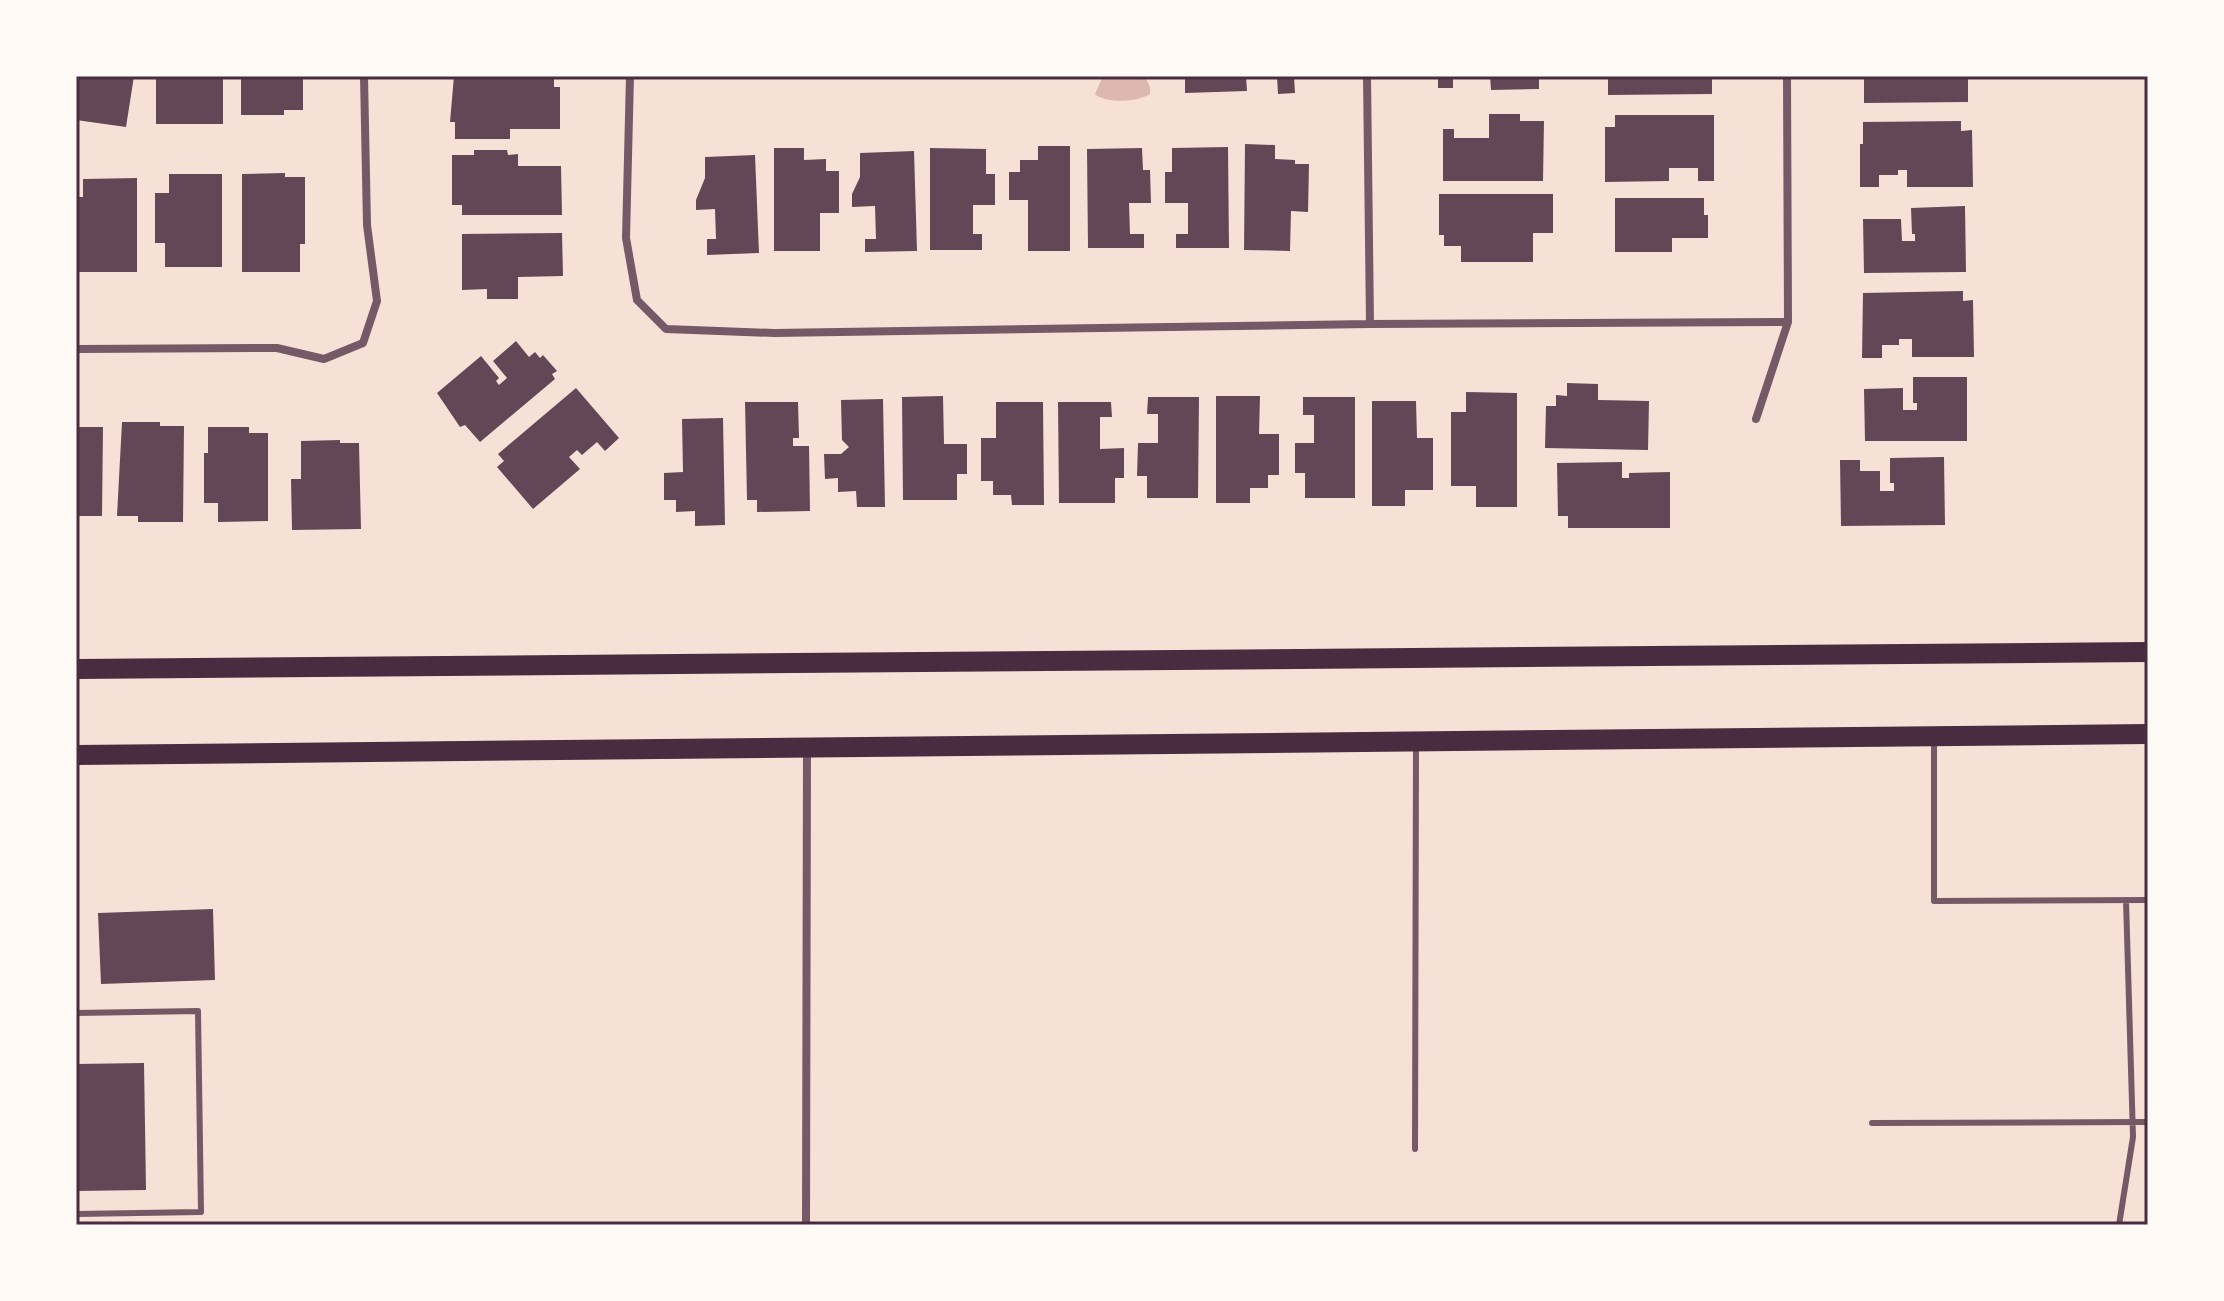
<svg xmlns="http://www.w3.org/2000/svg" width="2224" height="1301" viewBox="0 0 2224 1301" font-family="'Source Serif 4',serif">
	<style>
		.water { fill: #dcb8b0 }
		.building { fill: #644757 }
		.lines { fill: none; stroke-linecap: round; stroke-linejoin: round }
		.service { stroke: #755966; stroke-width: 6 }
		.minor { stroke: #755966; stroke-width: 8 }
		.primary { stroke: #4a2c40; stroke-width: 20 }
		.neatline { fill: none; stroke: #4a2c40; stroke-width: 3 }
	</style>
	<rect width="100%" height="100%" fill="#f7e1d7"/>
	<!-- water -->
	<path class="water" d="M 1103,76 L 1145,76 L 1150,87 L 1150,94 C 1138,102 1106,104 1095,94 Z"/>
	<!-- building -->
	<path class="building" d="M 76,76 L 134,76 L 126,127 L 76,120 Z
		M 156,76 L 223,76 L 223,124 L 156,124 Z
		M 241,76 L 303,76 L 303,110 L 284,110 L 284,115 L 241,115 Z
		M 454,76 L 554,76 L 554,87 L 560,87 L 560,129 L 510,129 L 510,139 L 455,139 L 455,122 L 450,122 Z
		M 1185,76 L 1246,76 L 1247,91 L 1185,93 Z
		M 1277,76 L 1294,76 L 1295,93 L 1278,94 Z
		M 1438,76 L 1453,76 L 1453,88 L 1438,88 Z
		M 1490,76 L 1539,76 L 1539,89 L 1491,90 Z
		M 1608,76 L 1712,76 L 1712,94 L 1608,95 Z
		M 1864,76 L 1968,76 L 1968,102 L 1864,103 Z
		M 1489,114 L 1520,114 L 1520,121 L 1544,121 L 1543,181 L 1443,181 L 1443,129 L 1454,129 L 1454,138 L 1489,138 Z
		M 1615,115 L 1714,115 L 1714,181 L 1698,181 L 1698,168 L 1669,168 L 1669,181 L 1605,182 L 1605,127 L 1615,127 Z
		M 1961,121 L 1961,131 L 1972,130 L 1973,187 L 1907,187 L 1907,170 L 1898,170 L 1898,175 L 1879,175 L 1879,187 L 1860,187 L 1860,144 L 1863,144 L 1863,122 Z
		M 1245,144 L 1275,145 L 1275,159 L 1295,160 L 1295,164 L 1309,164 L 1308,212 L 1291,211 L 1290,251 L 1244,250 Z
		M 1038,146 L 1070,146 L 1070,251 L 1028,251 L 1028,200 L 1009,200 L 1009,172 L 1020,172 L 1020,160 L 1038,160 Z
		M 1228,147 L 1229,248 L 1176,248 L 1176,234 L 1188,234 L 1188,203 L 1165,203 L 1165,172 L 1172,172 L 1172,148 Z
		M 774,148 L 804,148 L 804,160 L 826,159 L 826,171 L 839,171 L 839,213 L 820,213 L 820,251 L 774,251 Z
		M 930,148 L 986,149 L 986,174 L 995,174 L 995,205 L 973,205 L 973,234 L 982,234 L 982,250 L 930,250 Z
		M 1142,148 L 1143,170 L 1150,170 L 1151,203 L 1129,203 L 1130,234 L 1144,234 L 1144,248 L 1088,248 L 1087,149 Z
		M 474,150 L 507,150 L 508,155 L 518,154 L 518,166 L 561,166 L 562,215 L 462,215 L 462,205 L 452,205 L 452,155 L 474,155 Z
		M 914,151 L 917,251 L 865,252 L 865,239 L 876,239 L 875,206 L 852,207 L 852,194 L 860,177 L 860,153 Z
		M 755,155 L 759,253 L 707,255 L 707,239 L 716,239 L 715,209 L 696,210 L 696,200 L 705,178 L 705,157 Z
		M 285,173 L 285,177 L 305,177 L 305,244 L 300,244 L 300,272 L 242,272 L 242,174 Z
		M 169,174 L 222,174 L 222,267 L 165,267 L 165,243 L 155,243 L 155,193 L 169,193 Z
		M 137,178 L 137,272 L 78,272 L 76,197 L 83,197 L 83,179 Z
		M 1439,194 L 1553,194 L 1553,233 L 1533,233 L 1533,262 L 1461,262 L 1461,246 L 1444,246 L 1444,235 L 1439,235 Z
		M 1615,198 L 1704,198 L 1704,215 L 1708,215 L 1708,238 L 1672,238 L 1672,252 L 1615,252 Z
		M 1965,206 L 1966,272 L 1864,273 L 1863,219 L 1901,219 L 1902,241 L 1915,241 L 1915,234 L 1912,234 L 1911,208 Z
		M 562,233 L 563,276 L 518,277 L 518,299 L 487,299 L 487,289 L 462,290 L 462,234 Z
		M 1963,291 L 1963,301 L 1973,300 L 1974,357 L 1912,357 L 1912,339 L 1899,339 L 1899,345 L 1882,345 L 1882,358 L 1862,358 L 1863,293 Z
		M 516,341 L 529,357 L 535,352 L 540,358 L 543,355 L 557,371 L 552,374 L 555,379 L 480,442 L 465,425 L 460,427 L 437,393 L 481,356 L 499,378 L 496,381 L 499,385 L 507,378 L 493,361 Z
		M 1913,377 L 1967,377 L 1967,441 L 1865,441 L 1864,389 L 1903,388 L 1903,410 L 1917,410 L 1917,403 L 1913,403 Z
		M 1567,383 L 1598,384 L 1598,400 L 1649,401 L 1648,450 L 1545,448 L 1546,406 L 1556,406 L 1556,395 L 1567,396 Z
		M 576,388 L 619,438 L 605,451 L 597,442 L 582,455 L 577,450 L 569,457 L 580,469 L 533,509 L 497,467 L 504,461 L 498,454 Z
		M 1466,392 L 1517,393 L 1517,507 L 1476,507 L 1476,486 L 1451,486 L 1451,412 L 1466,412 Z
		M 943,396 L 944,444 L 967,444 L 967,474 L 957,474 L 957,500 L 903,500 L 902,397 Z
		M 1216,396 L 1260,396 L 1259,434 L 1279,434 L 1279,475 L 1268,475 L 1268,488 L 1250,488 L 1250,503 L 1216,503 Z
		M 1148,397 L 1199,397 L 1198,498 L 1147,498 L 1147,476 L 1137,476 L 1138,443 L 1158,443 L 1158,414 L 1147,414 Z
		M 1303,397 L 1355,397 L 1355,498 L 1305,498 L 1305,473 L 1295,473 L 1295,443 L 1314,443 L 1314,415 L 1303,415 Z
		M 883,399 L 885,507 L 857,507 L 856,491 L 838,492 L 838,478 L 825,479 L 824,454 L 841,454 L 849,447 L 842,440 L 841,400 Z
		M 1372,401 L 1416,401 L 1417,438 L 1433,438 L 1433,490 L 1405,490 L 1405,506 L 1372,506 Z
		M 745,402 L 798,402 L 799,438 L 793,438 L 793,446 L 809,446 L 810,511 L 757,512 L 757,500 L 747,500 Z
		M 996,402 L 1043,402 L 1044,505 L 1012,505 L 1011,495 L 993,495 L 993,481 L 981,481 L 981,438 L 996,438 Z
		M 1058,402 L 1111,402 L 1112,417 L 1100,417 L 1100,449 L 1124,448 L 1124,478 L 1115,478 L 1115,503 L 1059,503 Z
		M 723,418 L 725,525 L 695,526 L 695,511 L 676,512 L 676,500 L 664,500 L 664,473 L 683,472 L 682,419 Z
		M 122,422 L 160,422 L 160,426 L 184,426 L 183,522 L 138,522 L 138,516 L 117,516 Z
		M 76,427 L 103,427 L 102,516 L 76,516 Z
		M 208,427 L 249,427 L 249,433 L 268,433 L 268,521 L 218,522 L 218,503 L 204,503 L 204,453 L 208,453 Z
		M 340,440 L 340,443 L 359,443 L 361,529 L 292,530 L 291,479 L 301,479 L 301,441 Z
		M 1944,457 L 1945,525 L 1841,526 L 1840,460 L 1860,460 L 1860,471 L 1880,471 L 1880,491 L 1894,491 L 1894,483 L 1890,483 L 1890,458 Z
		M 1622,462 L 1622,478 L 1629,478 L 1629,473 L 1670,472 L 1670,528 L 1568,528 L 1568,516 L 1558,516 L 1557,463 Z
		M 213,909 L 215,980 L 101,984 L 98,913 Z
		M 144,1063 L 146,1190 L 76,1191 L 76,1064 Z"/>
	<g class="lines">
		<!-- service -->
		<path class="service" d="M 1934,738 L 1934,901 L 2148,900
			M 76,1013 L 198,1011 L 201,1212 L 76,1214
			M 1872,1123 L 2148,1122
			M 1415,1149 L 1416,745
			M 2119,1225 L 2133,1137 L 2126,900"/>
		<!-- minor -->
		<path class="minor" d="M 630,76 L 626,238 L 637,300 L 666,329 L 774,333 L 1370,324 L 1788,322
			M 1367,76 L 1370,324
			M 76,349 L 277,348 L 324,359 L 363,343 L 377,301 L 367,225 L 364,76
			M 1756,419 L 1788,322 L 1787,76
			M 806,1225 L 807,747"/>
		<!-- primary -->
		<path class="primary" d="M 76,669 L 2148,652
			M 76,755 L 2148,734"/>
	</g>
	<!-- border -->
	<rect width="2224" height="1301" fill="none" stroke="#fffaf5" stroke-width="156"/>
	<rect x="78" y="78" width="2068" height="1145" class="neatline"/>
</svg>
